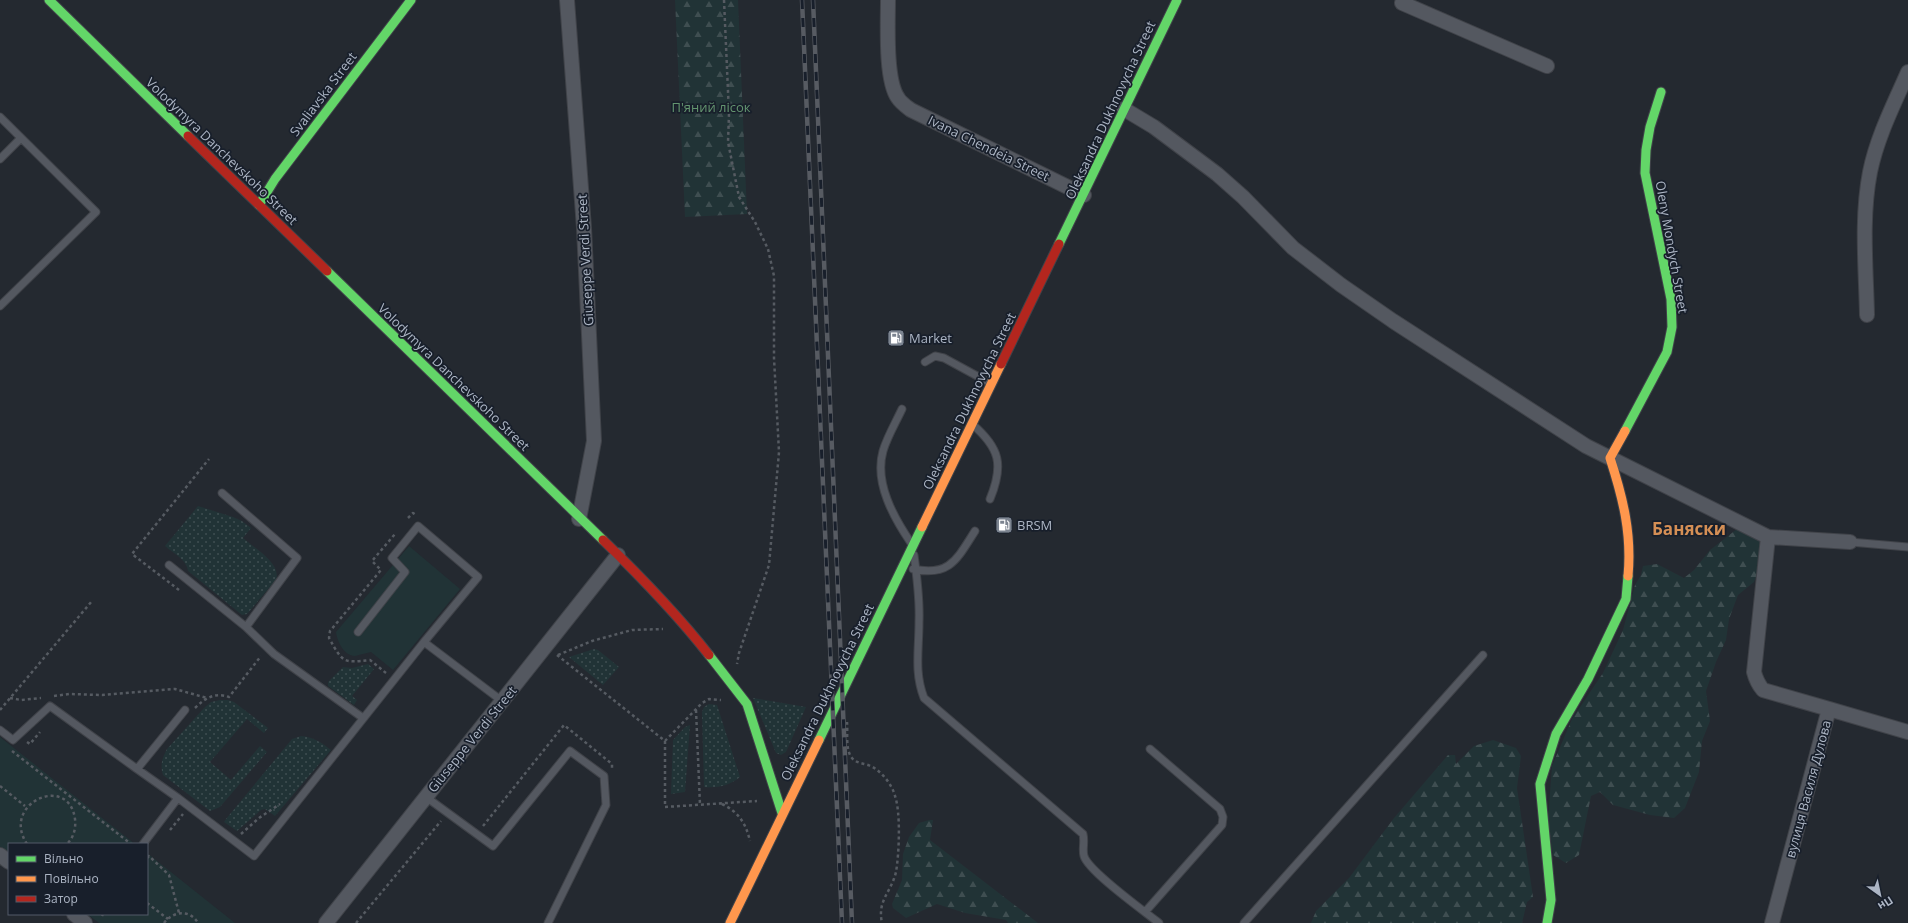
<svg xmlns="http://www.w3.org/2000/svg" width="1908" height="923" viewBox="0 0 1908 923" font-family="'Open Sans',sans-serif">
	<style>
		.grass { fill: url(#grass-dots) }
		.forest { fill: url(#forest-firs) }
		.park { fill: #213336 }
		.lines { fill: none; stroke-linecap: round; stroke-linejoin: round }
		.lane-casing { stroke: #404349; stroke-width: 9 }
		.street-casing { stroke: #404349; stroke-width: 16 }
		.fast-casing { stroke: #404349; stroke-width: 11 }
		.slow-casing { stroke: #404349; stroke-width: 11 }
		.jam-casing { stroke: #404349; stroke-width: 11 }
		.path { stroke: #565b62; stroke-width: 2.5; stroke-dasharray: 3 3; stroke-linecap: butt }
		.lane { stroke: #545860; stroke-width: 7 }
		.street { stroke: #545860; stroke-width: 14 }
		.fast { stroke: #63d668; stroke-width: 9 }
		.slow { stroke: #ff974d; stroke-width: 9 }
		.jam { stroke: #b3261e; stroke-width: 9 }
		.rail-casing { stroke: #575b62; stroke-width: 4.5 }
		.rail { stroke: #181f2b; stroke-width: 3; stroke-dasharray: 9; stroke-linecap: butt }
		.labels { text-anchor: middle; stroke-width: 3.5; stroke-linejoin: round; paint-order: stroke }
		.street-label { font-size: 13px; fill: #acb5c4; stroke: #181f2b }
		.park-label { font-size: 13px; fill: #63946f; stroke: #181f2b }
		.poi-label { font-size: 13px; fill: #acb5c4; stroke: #181f2b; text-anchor: start }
		.district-label { font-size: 17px; font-weight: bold; fill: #d58f55; stroke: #181f2b }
	</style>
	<defs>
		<pattern id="grass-dots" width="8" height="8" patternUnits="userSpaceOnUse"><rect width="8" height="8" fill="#213336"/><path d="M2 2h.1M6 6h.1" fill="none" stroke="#3f4e51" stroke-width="1.8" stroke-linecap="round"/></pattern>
		<pattern id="forest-firs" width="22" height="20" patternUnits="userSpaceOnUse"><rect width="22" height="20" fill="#213336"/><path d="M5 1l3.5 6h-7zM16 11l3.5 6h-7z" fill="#3f4e51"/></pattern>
	</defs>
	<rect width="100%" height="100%" fill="#242930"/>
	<!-- grass -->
	<path class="grass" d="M 198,506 L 233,517 L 242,521 L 251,528 L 243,538 C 254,548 282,563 276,580 L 247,614 L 242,615 L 188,571 C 187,560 173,553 165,546 Z
		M 594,649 L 598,650 L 619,667 L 603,685 L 569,657 Z
		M 368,664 L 374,669 L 352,696 L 357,700 L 354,705 L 328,686 L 328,682 L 343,667 L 352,668 Z
		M 753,698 L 806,707 L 786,752 L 781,755 L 776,753 Z
		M 220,700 L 228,700 L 234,702 L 268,728 L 264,733 L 247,719 L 210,762 L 231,780 L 260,746 L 267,752 L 220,807 L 210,811 L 163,775 C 160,765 162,758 167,749 L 204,708 L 211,702 Z
		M 709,704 L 717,705 L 740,777 C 729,786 718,788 704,787 L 702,712 L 704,707 Z
		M 690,725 L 685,792 L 671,794 L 673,740 L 685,727 Z
		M 301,736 C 313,737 321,742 331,750 L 275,816 L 265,809 L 261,810 L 237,831 L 224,822 L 226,819 L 292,739 Z"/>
	<!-- forest -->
	<path class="forest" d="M 675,0 L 738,0 L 747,214 L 685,217 Z
		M 1737,529 L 1761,541 L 1763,560 L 1754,582 L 1738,595 L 1729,619 L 1726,640 L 1716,662 L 1706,691 L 1710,721 L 1702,741 L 1699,772 L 1685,808 L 1674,818 L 1650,815 L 1613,805 L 1600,792 L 1591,796 L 1579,855 L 1566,863 L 1553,855 L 1548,820 L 1552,766 L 1572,719 L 1603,673 L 1623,630 L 1635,585 L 1641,575 L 1643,566 L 1657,564 L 1684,578 L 1694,570 L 1710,550 Z
		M 1493,740 L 1516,748 L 1521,756 L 1517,788 L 1533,897 L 1527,902 L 1522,923 L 1311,923 L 1316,911 L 1349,878 L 1394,818 L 1448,755 L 1455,755 L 1456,764 L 1474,746 Z
		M 929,820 L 933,820 L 930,840 L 1038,923 L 1008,923 L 1006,920 L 965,913 L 937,904 L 906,918 L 893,908 L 892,904 L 902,880 L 903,854 L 909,837 L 919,823 Z"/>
	<!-- park -->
	<path class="park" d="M 409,546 L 460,589 L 393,670 L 371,652 C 366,653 360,655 355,656 C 344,656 337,641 336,632 Z
		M 0,737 L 135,844 L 9,844 L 9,854 L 0,847 Z
		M 147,853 L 235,923 L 99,923 L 87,914 L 147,914 Z"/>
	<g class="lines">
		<!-- lane casing -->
		<g class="lane-casing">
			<path id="lane" d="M 0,117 L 96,212 L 0,306
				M 0,159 L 21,138
				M 925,362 L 935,356 L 944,358 L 990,383
				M 902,409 C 896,422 887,437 883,451 C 874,483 894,518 911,543
				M 972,424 C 1000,448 1004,465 990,499
				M 222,493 L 297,558 L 246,627
				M 1850,542 L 1908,547
				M 914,555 C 917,577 920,600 919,622 C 919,650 914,672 924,698 L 1083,834 C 1085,842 1082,849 1084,856 C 1088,871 1144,911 1159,923
				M 169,565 L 246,627 L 274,654 L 363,718
				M 913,569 C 950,577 957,559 975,531
				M 358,632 L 405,572 L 392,558 L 418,526 L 478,577 L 424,642
				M 0,730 L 13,740 L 50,706 L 137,769 L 185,710
				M 137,769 L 178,798
				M 426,797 L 493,846 L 570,751 L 604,776 L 606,805 L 548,923
				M 143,844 L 178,798 L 254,856 L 424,642 L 502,701
				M 1145,912 L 1222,825 L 1223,817 L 1220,809 L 1150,749
				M 1244,923 L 1483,655"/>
		</g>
		<!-- street casing -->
		<g class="street-casing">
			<path id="street" d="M 567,0 L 584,228 L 594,441 L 579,519
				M 888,0 C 888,23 885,80 898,98 C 901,103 907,107 911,110 L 1084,195
				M 1403,0 L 1402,3 L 1547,66
				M 1124,109 L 1154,127 L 1217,174 L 1243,197 L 1293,248 L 1341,285 L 1393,321 L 1586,446 L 1768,537 L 1850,542
				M 1867,315 C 1866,268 1861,218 1870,172 C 1877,137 1894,104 1908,72
				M 1768,537 L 1754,672 C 1756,680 1758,684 1763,690 L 1829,709 L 1772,923
				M 1829,709 L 1908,732
				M 0,855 L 9,862
				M 74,914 L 85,923
				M 326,923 L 618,555"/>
		</g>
		<!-- fast casing -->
		<g class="fast-casing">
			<path id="fast" d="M 49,0 L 188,136
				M 259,205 L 275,179 L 411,0
				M 1059,244 L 1177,0
				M 327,271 L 603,540
				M 1625,431 L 1667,352 L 1672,327 L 1671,299 L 1645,173 L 1646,150 L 1650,127 L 1661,92
				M 709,655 L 747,704 L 782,813
				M 819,740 L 922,527
				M 1547,923 L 1551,900 L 1540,784 L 1556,734 L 1588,679 L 1626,599 L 1628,576"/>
		</g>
		<!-- slow casing -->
		<g class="slow-casing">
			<path id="slow" d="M 1625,431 L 1610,458 C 1623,498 1632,534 1628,576
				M 922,527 L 1001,364
				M 730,923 L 819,740"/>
		</g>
		<!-- jam casing -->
		<g class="jam-casing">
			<path id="jam" d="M 188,136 L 327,271
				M 1001,364 L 1059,244
				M 603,540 C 640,576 677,614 709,655"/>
		</g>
		<!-- path -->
		<path class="path" d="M 724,0 L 729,114 L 728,142 L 739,197 L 755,222 L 768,249 L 774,276 L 774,358 L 779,452 L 769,565 L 739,653 L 737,664
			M 408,518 L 413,513 L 416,515
			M 179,590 L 132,554 L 209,459
			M 557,655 L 665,741 L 702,703 L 709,699 L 721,700
			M 558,655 L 592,641 L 632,630 L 663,629
			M 386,673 L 370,660 C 343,663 343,663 329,638 L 330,631 L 381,570 L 372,561 L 395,534
			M 54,696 L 69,694 L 102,695 L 175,689 L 207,698
			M 10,698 L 21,700 L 41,698
			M 195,708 C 205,698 215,692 229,697 L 261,656
			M 0,710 L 92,601
			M 696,710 L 700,805
			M 847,722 C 848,732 845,750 852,758 C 856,763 862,763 868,765 C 880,769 892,784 895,796 C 901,813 899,855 896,872 C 891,893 877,900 882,923
			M 665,741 L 665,807 L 757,801
			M 27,742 L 30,744 L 40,732
			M 12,751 L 131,844
			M 0,786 L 25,806
			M 722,804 C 739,812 746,824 750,841
			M 483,826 L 564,725 L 612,764 L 612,768
			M 170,830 L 183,814
			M 241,834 L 259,818 L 280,804
			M 27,844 C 0,803 69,773 75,819 C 76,828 74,837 67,844
			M 147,858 L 149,856 L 169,875 L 179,913
			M 147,903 L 168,919
			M 102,916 L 103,914
			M 164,923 C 173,911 190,909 198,923
			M 356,923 L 441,821"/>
		<!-- lane -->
		<use href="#lane" class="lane"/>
		<!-- street -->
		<use href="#street" class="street"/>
		<!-- fast -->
		<use href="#fast" class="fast"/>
		<!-- slow -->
		<use href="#slow" class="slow"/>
		<!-- jam -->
		<use href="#jam" class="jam"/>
		<!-- rail casing -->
		<g class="rail-casing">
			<path id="rail" d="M 802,0 L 842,923
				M 813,0 L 852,923"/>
		</g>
		<!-- rail -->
		<use href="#rail" class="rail"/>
	</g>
	<!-- icons -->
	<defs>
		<g id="fuel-square" transform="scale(0.9)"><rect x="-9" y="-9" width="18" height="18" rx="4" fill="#7c8490" stroke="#181f2b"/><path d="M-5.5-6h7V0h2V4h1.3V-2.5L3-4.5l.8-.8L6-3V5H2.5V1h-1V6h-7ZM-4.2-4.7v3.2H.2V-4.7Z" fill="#fff"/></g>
	</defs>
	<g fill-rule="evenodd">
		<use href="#fuel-square" x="896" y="338"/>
		<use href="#fuel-square" x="1004" y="525"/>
	</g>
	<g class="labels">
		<!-- street labels -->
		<g class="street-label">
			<text transform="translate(323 94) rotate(-53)" y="5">Svaliavska Street</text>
			<text transform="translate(1110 110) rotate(-65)" y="5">Oleksandra Dukhnovycha Street</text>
			<text transform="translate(989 148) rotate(26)" y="5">Ivana Chendeia Street</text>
			<text transform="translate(222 151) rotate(44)" y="5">Volodymyra Danchevskoho Street</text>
			<text transform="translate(1672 247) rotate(80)" y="5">Oleny Mondych Street</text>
			<text transform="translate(585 260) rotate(-93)" y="5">Giuseppe Verdi Street</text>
			<text transform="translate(454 377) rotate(44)" y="5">Volodymyra Danchevskoho Street</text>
			<text transform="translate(969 401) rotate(-64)" y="5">Oleksandra Dukhnovycha Street</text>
			<text transform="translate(827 692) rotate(-64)" y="5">Oleksandra Dukhnovycha Street</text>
			<text transform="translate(472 739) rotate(-51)" y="5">Giuseppe Verdi Street</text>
			<text transform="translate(1808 789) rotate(-75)" y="5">вулиця Василя Дулова</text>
		</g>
		<!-- park labels -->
		<g class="park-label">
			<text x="711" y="112">П'яний лісок</text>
		</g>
		<!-- poi labels -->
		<g class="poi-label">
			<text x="909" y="343">Market</text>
			<text x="1017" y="530">BRSM</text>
		</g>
		<!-- district labels -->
		<g class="district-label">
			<text x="1689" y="535">Баняски</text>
		</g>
	</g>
	<!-- legend -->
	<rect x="8" y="843" width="140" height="72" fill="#181f2b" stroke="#535b68"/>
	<rect x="16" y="856" width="20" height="6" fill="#63d668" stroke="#535b68"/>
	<text x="44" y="863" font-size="12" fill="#acb5c4">Вільно</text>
	<rect x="16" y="876" width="20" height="6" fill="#ff974d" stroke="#535b68"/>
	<text x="44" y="883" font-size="12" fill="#acb5c4">Повільно</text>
	<rect x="16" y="896" width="20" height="6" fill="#b3261e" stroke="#535b68"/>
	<text x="44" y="903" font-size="12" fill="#acb5c4">Затор</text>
	<!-- north arrow -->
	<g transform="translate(1880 895) rotate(147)" stroke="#181f2b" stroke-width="3" paint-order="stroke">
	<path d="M0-3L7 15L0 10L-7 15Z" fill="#acb5c4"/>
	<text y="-6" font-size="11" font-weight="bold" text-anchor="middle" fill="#acb5c4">Пн</text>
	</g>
</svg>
